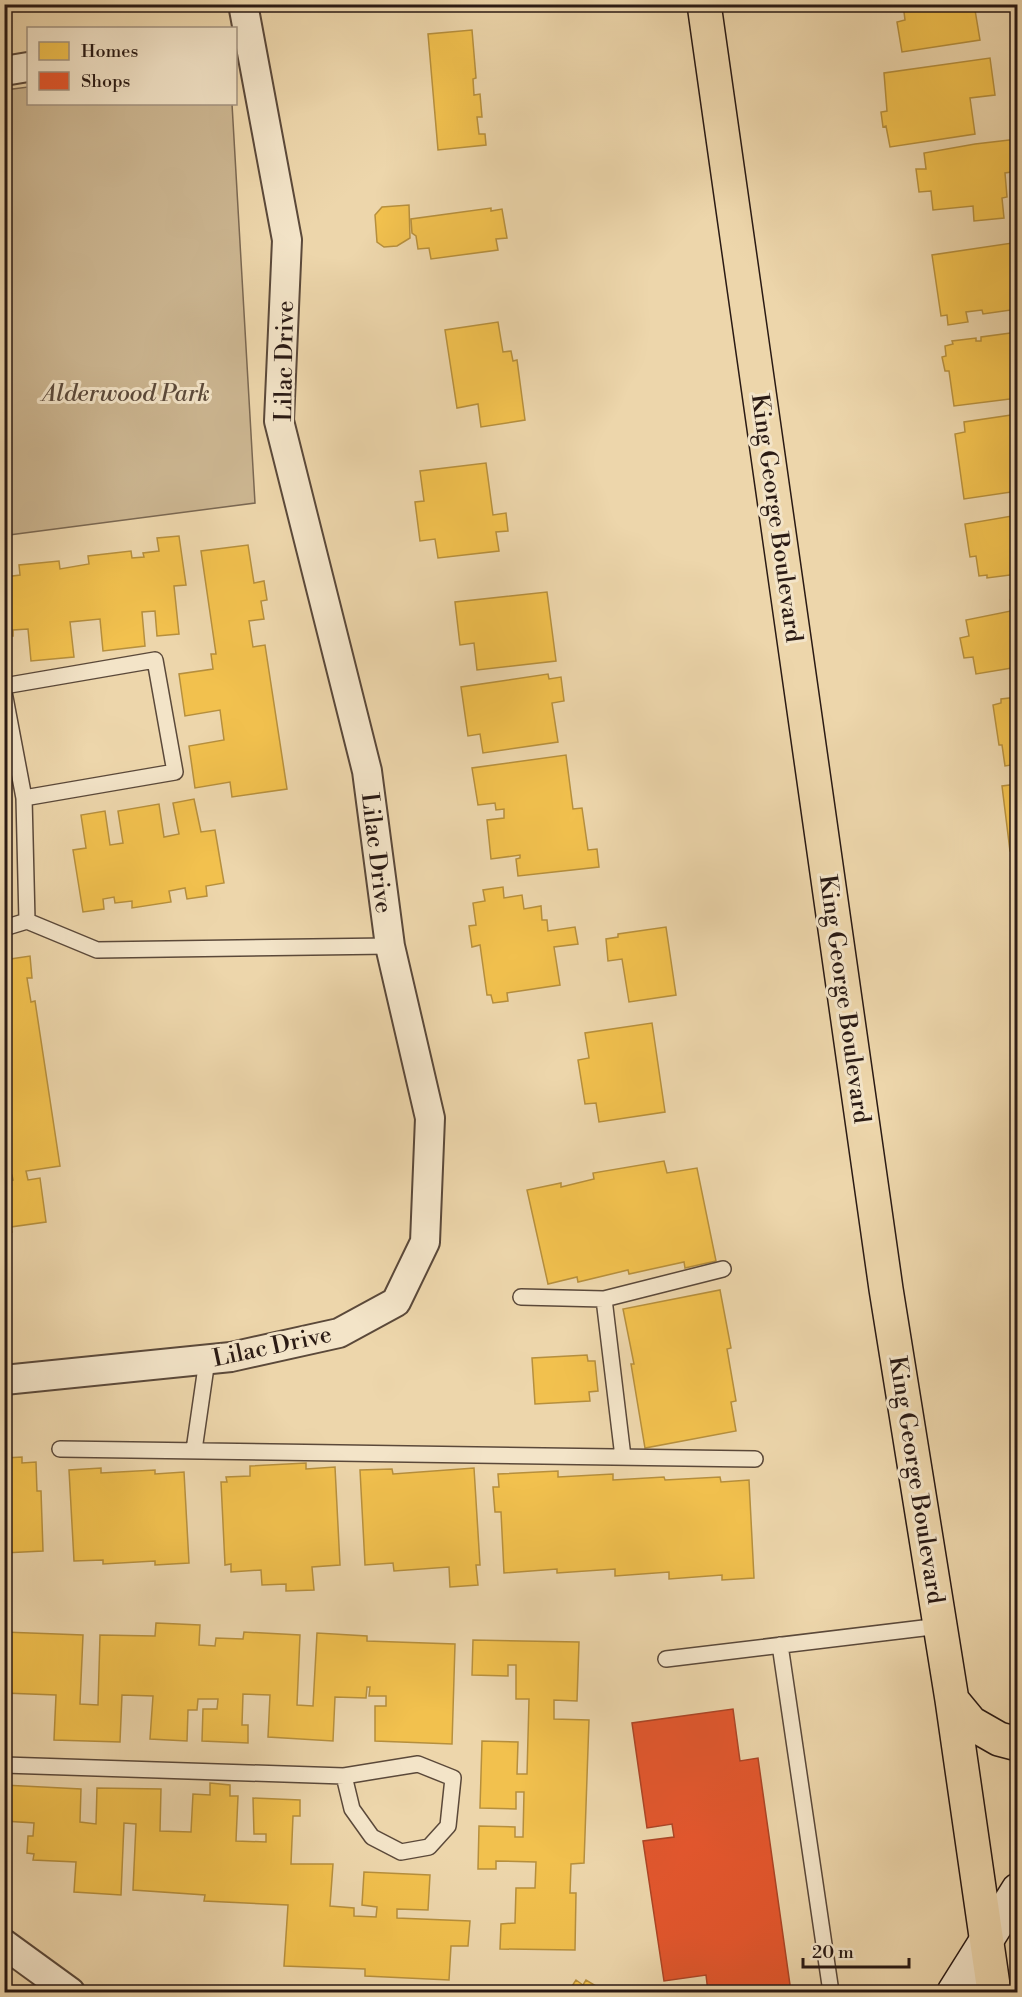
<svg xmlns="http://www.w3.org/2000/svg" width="1022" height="1997" viewBox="0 0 1022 1997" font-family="'Libre Bodoni',serif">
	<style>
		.green { fill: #ccb691; stroke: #7b6852; stroke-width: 1.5 }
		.homes { fill: #f2c14e; stroke: #b68f3d; stroke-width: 1.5 }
		.shops { fill: #e4572e; stroke: #ac4526; stroke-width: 1.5 }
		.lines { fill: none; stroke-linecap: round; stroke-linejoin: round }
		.lane-casing { stroke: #5b493a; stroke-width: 18 }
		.street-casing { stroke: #5b493a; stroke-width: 32 }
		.secondary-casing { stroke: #2a1a14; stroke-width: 36 }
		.primary-casing { stroke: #2a1a14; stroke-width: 36 }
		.lane { stroke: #f3e4c8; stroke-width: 15 }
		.street { stroke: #f3e4c8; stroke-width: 28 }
		.secondary { stroke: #f3e4c8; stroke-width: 33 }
		.primary { stroke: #edd6ab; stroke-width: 33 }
		.labels { text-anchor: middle; stroke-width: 6; stroke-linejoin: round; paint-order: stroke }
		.street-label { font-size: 24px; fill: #2a1a14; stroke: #f3e4c8 }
		.park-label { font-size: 24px; font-style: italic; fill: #5b493a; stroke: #f3e4c8 }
	</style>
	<rect width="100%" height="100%" fill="#edd6ab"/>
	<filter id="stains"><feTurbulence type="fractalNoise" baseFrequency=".00333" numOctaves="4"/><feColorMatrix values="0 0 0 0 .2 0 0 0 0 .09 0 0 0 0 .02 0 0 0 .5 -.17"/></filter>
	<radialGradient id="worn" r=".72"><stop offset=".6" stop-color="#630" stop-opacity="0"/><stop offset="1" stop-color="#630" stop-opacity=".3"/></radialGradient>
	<!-- green -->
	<path class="green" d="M 28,87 L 28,104 L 232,104 L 255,503 L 9,535 L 5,537 L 5,90 Z"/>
	<!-- homes -->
	<path class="homes" d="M 903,4 L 974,4 L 980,40 L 902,52 L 897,22 L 905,20 Z
		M 472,30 L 476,78 L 473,79 L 474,95 L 480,94 L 482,117 L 477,117 L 479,134 L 485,134 L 486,145 L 438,150 L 428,34 Z
		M 990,58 L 995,95 L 970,98 L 975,134 L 890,147 L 886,126 L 883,127 L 881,112 L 887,111 L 884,73 Z
		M 1018,139 L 1018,171 L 1005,173 L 1007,197 L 1002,198 L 1004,218 L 974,221 L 973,206 L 933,210 L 931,191 L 919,192 L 916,169 L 926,169 L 924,153 L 975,144 Z
		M 409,205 L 410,238 L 397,246 L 384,247 L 377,242 L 375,215 L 382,207 Z
		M 491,208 L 491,211 L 502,209 L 507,238 L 496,239 L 498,250 L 431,259 L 429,248 L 418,249 L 416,236 L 412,233 L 411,219 Z
		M 1012,243 L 1018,279 L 1018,309 L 983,314 L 982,310 L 966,312 L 968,322 L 948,325 L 947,315 L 941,316 L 932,255 Z
		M 498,322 L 503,352 L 511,351 L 513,361 L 517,360 L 525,420 L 481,427 L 478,404 L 457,408 L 445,330 Z
		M 1018,332 L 1018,398 L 954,406 L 949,371 L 945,371 L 942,357 L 946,356 L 945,346 L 953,344 L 952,341 L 976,338 L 976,341 L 981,341 L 981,337 Z
		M 1018,414 L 1018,491 L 964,499 L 955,434 L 965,432 L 964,422 Z
		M 486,463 L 493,515 L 506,513 L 508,531 L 496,532 L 499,551 L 438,558 L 435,539 L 420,541 L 415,502 L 424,501 L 420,471 Z
		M 1018,515 L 1018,574 L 987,578 L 987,575 L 979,576 L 976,556 L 970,557 L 965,524 Z
		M 179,536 L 186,585 L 174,586 L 179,634 L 157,636 L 155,611 L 142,612 L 145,646 L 103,651 L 100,619 L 70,622 L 74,657 L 31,661 L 28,629 L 13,630 L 13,636 L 4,636 L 4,599 L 6,599 L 5,577 L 20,575 L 19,565 L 59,561 L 60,569 L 89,564 L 88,556 L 131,551 L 132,558 L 144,557 L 143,553 L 159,551 L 157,538 Z
		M 248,545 L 254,583 L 264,581 L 267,600 L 261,601 L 264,619 L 249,621 L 253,647 L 265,645 L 287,789 L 232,797 L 230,782 L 195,788 L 189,746 L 224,740 L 220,710 L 185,716 L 179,674 L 213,669 L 211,654 L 216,654 L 201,551 Z
		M 547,592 L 556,661 L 477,670 L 474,643 L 460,645 L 455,602 Z
		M 1018,598 L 1018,667 L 976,674 L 973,657 L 964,658 L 960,638 L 969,636 L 966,620 L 1011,611 L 1010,600 Z
		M 548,674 L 549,679 L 561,677 L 564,701 L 552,703 L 558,742 L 483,753 L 480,734 L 468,736 L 461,687 Z
		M 1018,697 L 1018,764 L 1005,766 L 1002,745 L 999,745 L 993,705 L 1001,703 L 1001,699 Z
		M 566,755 L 573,809 L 582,808 L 588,850 L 597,849 L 599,867 L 518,876 L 516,859 L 520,858 L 520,855 L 491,859 L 487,820 L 504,818 L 504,809 L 496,810 L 495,803 L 478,805 L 472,768 Z
		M 1018,784 L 1018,850 L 1010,851 L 1002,786 Z
		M 194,799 L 201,832 L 215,830 L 224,883 L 206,886 L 207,896 L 187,899 L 185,888 L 169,891 L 171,902 L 132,908 L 132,901 L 115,903 L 114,897 L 103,899 L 104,909 L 83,912 L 73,850 L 86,848 L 81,815 L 105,811 L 110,845 L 123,843 L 118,811 L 159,804 L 164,837 L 179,834 L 173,803 Z
		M 8,854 L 10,876 L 4,876 L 4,855 Z
		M 503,887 L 504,898 L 522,895 L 524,909 L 541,906 L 542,920 L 547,920 L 548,931 L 575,927 L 578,944 L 554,947 L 560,985 L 507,993 L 508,1001 L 493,1003 L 491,995 L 487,995 L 480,945 L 472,947 L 469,926 L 476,925 L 473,903 L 485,901 L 483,890 Z
		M 666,927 L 676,995 L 629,1002 L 622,959 L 608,961 L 606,939 L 618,937 L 618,934 Z
		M 30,956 L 32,978 L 27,978 L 31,1002 L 35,1001 L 60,1166 L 26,1171 L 28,1180 L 40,1178 L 46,1222 L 11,1227 L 12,1232 L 4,1233 L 4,1181 L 13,1180 L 12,1175 L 6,1175 L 4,1167 L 4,960 Z
		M 652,1023 L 665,1112 L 599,1122 L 596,1103 L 585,1104 L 578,1060 L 589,1058 L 585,1033 Z
		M 664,1161 L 667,1173 L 697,1168 L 716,1261 L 685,1268 L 684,1262 L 629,1274 L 628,1270 L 578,1282 L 577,1277 L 548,1284 L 527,1190 L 561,1183 L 561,1187 L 594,1179 L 593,1173 Z
		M 720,1290 L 731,1348 L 727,1349 L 736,1401 L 731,1402 L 736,1431 L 645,1448 L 631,1364 L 634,1364 L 623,1309 Z
		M 587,1355 L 588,1361 L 595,1361 L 598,1391 L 589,1392 L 590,1401 L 535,1404 L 532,1358 Z
		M 22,1457 L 22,1463 L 36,1462 L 37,1491 L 41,1491 L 43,1551 L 4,1553 L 4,1458 Z
		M 306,1463 L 306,1469 L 335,1467 L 340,1565 L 312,1567 L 314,1590 L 286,1591 L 286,1584 L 262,1585 L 261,1570 L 231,1572 L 231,1564 L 225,1565 L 221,1482 L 227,1482 L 226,1477 L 250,1476 L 250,1466 Z
		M 101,1468 L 101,1473 L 155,1470 L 155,1474 L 184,1472 L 189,1563 L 155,1565 L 155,1561 L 103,1564 L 103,1560 L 74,1561 L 69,1470 Z
		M 474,1468 L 480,1565 L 476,1565 L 478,1585 L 450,1587 L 449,1567 L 394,1571 L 393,1563 L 365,1565 L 360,1470 L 392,1469 L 393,1474 Z
		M 558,1471 L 558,1477 L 613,1474 L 613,1480 L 664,1477 L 665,1480 L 720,1477 L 721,1482 L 749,1480 L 754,1578 L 722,1580 L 722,1575 L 669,1579 L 669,1572 L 615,1576 L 615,1569 L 557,1573 L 557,1569 L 504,1573 L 501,1512 L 495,1512 L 493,1487 L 499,1487 L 498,1474 Z
		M 156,1623 L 200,1625 L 199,1645 L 215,1646 L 216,1638 L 243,1639 L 244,1632 L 300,1635 L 297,1705 L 313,1706 L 317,1633 L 367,1636 L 367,1641 L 455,1644 L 452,1744 L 375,1741 L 375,1706 L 386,1706 L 386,1696 L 369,1696 L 370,1687 L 367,1687 L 366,1698 L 335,1697 L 333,1741 L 268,1737 L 270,1695 L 243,1694 L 242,1725 L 248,1725 L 248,1743 L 202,1741 L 203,1709 L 217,1709 L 218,1699 L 198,1699 L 197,1710 L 188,1710 L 187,1741 L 150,1739 L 153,1696 L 122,1695 L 120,1742 L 54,1740 L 56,1695 L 4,1693 L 4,1632 L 83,1635 L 80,1704 L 98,1705 L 100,1635 L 155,1636 Z
		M 473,1640 L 579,1642 L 577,1701 L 554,1700 L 554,1719 L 589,1720 L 584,1863 L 571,1864 L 570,1893 L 576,1893 L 575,1950 L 500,1949 L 501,1924 L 515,1923 L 516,1888 L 535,1888 L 536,1862 L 496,1861 L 496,1869 L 478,1869 L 479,1826 L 515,1827 L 515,1837 L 523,1837 L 524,1792 L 516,1792 L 516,1809 L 480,1808 L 482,1741 L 518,1742 L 517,1774 L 527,1774 L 529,1699 L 516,1699 L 516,1665 L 508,1665 L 508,1676 L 472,1675 Z
		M 210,1783 L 230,1785 L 230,1796 L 238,1796 L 236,1841 L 266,1842 L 266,1834 L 254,1834 L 253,1798 L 300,1800 L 300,1816 L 293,1816 L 291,1864 L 333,1864 L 330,1906 L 354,1908 L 354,1916 L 376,1917 L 377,1907 L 362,1905 L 364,1872 L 430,1875 L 428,1910 L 397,1909 L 397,1918 L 470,1921 L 468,1946 L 451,1946 L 449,1980 L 365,1976 L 365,1969 L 284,1966 L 288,1905 L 204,1901 L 205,1895 L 133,1890 L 136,1824 L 124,1823 L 121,1895 L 74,1892 L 76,1862 L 33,1860 L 34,1854 L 27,1853 L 28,1836 L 33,1836 L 34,1823 L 4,1821 L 4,1785 L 81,1789 L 80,1822 L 96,1824 L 97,1788 L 161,1789 L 160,1831 L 191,1832 L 193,1794 L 210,1795 Z
		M 576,1980 L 583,1985 L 586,1980 L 606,1992 L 568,1992 Z"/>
	<!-- shops -->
	<path class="shops" d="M 733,1709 L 740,1761 L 758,1758 L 791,1992 L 708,1992 L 706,1975 L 664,1981 L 643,1841 L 674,1837 L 672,1824 L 647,1828 L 632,1723 Z"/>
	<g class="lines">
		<!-- lane casing -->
		<g class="lane-casing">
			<path id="lane" d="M 4,686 L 155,660 L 175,772 L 24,798 L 4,692
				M 27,921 L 97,950 L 390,946
				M 4,928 L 27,921 L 24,798
				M 521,1297 L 604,1299
				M 60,1449 L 755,1459
				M 194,1450 L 207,1360
				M 623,1457 L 604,1299 L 723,1269
				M 780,1645 L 831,1992
				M 666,1659 L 940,1626
				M 4,1765 L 344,1776 L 418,1764 L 453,1778 L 448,1826 L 429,1847 L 401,1852 L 372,1837 L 352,1809 L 344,1776"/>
		</g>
		<!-- street casing -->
		<g class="street-casing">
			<path id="street" d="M 4,71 L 28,67
				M 4,1380 L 231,1357 L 339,1333 L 396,1302 L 425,1242 L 430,1118 L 390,946 L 367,771 L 279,421 L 287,240 L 243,4
				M 4,1944 L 70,1992"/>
		</g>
		<!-- secondary casing -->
		<g class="secondary-casing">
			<path id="secondary" d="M 954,1992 L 1018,1890"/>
		</g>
		<!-- primary casing -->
		<g class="primary-casing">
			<path id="primary" d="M 704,4 L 886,1289 L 952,1700 L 994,1992
				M 952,1700 L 971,1723 L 999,1739 L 1018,1744"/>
		</g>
		<!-- lane -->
		<use href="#lane" class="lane"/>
		<!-- street -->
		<use href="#street" class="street"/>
		<!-- secondary -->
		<use href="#secondary" class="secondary"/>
		<!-- primary -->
		<use href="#primary" class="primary"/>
	</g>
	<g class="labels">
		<!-- street labels -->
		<g class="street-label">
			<text transform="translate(284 361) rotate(-89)" y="8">Lilac Drive</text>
			<text transform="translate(777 518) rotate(82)" y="8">King George Boulevard</text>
			<text transform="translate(377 853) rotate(83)" y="8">Lilac Drive</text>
			<text transform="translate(845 999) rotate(82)" y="8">King George Boulevard</text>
			<text transform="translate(272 1346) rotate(-12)" y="8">Lilac Drive</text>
			<text transform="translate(917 1480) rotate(81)" y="8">King George Boulevard</text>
		</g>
		<!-- park labels -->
		<g class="park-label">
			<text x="126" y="401">Alderwood Park</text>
		</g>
	</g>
	<!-- margin -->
	<rect width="1022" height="1997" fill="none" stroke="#edd6ab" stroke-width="24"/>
	<rect x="6" y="6" width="1010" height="1985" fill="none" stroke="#2a1a14" stroke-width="3"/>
	<rect x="12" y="12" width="998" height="1973" fill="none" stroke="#2a1a14" stroke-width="1.5"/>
	<!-- legend -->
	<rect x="27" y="27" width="210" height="78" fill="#f3e4c8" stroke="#a39380" stroke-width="1.5"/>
	<rect x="39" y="42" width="30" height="18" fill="#f2c14e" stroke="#a39380" stroke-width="1.5"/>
	<text x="81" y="57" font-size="18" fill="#2a1a14">Homes</text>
	<rect x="39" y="72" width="30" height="18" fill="#e4572e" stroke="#a39380" stroke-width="1.5"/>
	<text x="81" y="87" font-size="18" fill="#2a1a14">Shops</text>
	<!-- scale -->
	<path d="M803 1958v9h106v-9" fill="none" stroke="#2a1a14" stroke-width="3"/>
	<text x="812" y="1958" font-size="18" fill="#2a1a14" stroke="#f3e4c8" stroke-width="4.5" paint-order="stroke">20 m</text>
	<rect width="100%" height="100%" filter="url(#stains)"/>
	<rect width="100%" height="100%" fill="url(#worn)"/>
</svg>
